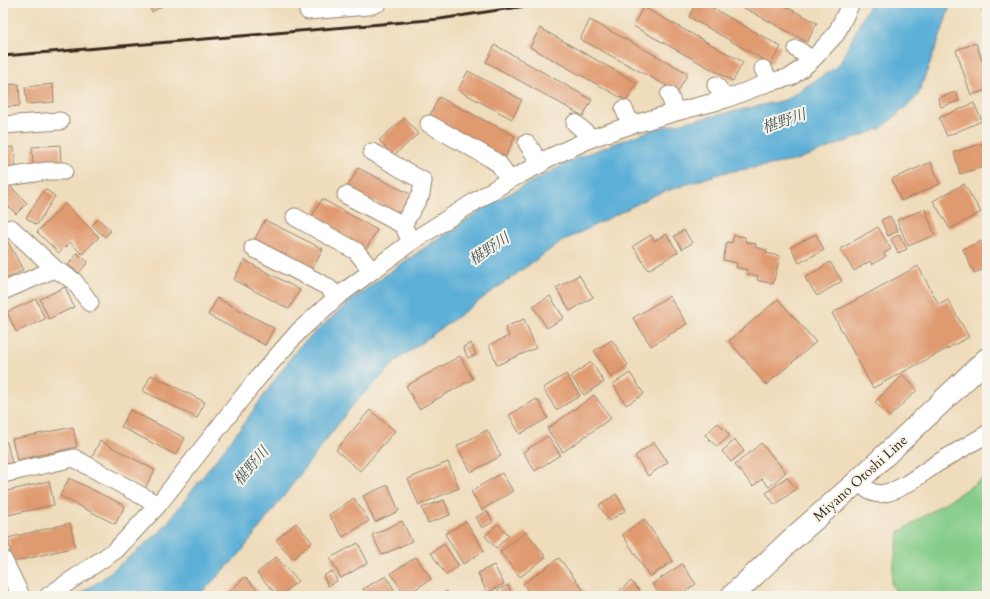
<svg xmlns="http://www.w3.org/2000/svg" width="990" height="599" font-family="Cardo,'Noto Serif JP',serif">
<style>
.green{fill:#84cc88;stroke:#607b53}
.water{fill:#5bafd7;stroke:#4b6c7a}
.building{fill:#e09a70}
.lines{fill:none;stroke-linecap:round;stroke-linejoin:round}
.minor-casing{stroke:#95836c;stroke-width:19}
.secondary-casing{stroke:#95836c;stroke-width:24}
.minor{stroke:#fff;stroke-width:17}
.secondary{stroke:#fff;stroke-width:22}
.rail{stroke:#3b2a1e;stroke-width:3}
.labels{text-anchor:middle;stroke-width:4;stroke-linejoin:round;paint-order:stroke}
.street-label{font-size:14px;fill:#3b2a1e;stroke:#f7f3e8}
.water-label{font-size:15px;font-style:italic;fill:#46595f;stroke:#f7f3e8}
</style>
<rect width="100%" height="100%" fill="#f7f3e8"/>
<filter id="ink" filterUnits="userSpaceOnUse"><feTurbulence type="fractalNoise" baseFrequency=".025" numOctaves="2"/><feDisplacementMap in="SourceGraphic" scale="8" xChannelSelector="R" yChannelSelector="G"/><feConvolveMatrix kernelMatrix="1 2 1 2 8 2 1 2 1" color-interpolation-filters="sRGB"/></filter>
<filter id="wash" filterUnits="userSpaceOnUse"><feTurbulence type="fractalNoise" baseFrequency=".012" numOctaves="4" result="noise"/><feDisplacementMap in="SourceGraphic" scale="16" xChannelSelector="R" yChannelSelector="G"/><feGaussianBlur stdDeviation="0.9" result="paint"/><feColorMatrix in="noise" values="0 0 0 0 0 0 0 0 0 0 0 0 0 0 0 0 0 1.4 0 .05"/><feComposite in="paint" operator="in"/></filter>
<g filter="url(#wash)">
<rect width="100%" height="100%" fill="#efdcbb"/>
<path class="green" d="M987,476v120h-89l-7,-13 8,-51z"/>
<path class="water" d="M870,3h81l-11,34 -23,60 -35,31 -88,33 -72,12 -65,21 -98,49 -160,116 -47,47 -113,149 -41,41h-122l25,-16 59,-48 82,-106 55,-77 54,-49 54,-39 87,-58 84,-45 78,-29 131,-29 54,-35z"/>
<g id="blocks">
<path class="building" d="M147,3h21l-16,9z
M696,3h8l77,44 -10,17 -82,-47z
M738,3h41l38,20 -10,19 -70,-38z
M982,3h5v14l-5,-7 3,-2z
M643,7l100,55 -10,19 -100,-55z
M590,20l98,53 -10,19 -98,-53z
M540,28l97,55 -10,18 -97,-54z
M976,43l11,32v15l-16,5 -15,-45z
M495,45l97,55 -9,16 -97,-54z
M468,71l54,29 -10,19 -54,-29z
M19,84l1,22 -17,1v-22z
M53,84l1,18 -27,2 -2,-17z
M956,92l3,9 -18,6 -3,-9z
M439,97l76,39 -10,22 -77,-39z
M974,103l8,18 -35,15 -8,-18z
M405,118l13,16 -25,22 -14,-16z
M987,142v24l-27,8 -6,-22z
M60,145l1,21 -28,2 -1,-21z
M14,147l2,24 -13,1v-24z
M931,162l9,22 -39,17 -9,-22z
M358,168l56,28 -11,20 -56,-28z
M8,184l19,19 -11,11 -13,-13v-12z
M964,184l17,28 -31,17 -17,-28z
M45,189l10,7 -18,29 -11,-7z
M322,199l55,31 -11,19 -55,-31z
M65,204l34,33 -17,17 -12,-12 -11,11 -22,-21z
M925,209l10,26 -27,11 -11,-26z
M890,216l8,15 -10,5 -7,-16z
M98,219l13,12 -6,6 -13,-12z
M265,220l58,29 -11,21 -58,-30z
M878,227l13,22 -7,4 2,3 -14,9 -2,-4 -16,10 -14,-22z
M684,230l8,13 -10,6 -8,-13z
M666,234l12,18 -30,18 -15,-24 18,-11 3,6z
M816,234l8,16 -25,13 -8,-16z
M899,234l8,15 -9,4 -7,-14z
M734,235l11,2v4l11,3 -1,3 12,3 -1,3 14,3 -7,28 -16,-4 1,-4 -12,-2 1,-4 -11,-3 1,-4 -14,-3 4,-18 5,1z
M987,239v29l-13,5 -11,-24z
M7,240l16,30 -20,10v-37z
M77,253l11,9 -9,11 -11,-8z
M244,260l56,30 -11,19 -55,-29z
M830,262l12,19 -25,15 -12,-18z
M918,266l21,39 9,-5 21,37 -96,51 -41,-75z
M579,275l14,22 -23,14 -14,-23z
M65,287l9,20 -25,12 -9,-20z
M550,296l14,22 -17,10 -14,-22z
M669,296l18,28 -36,22 -18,-28z
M217,298l57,30 -9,17 -57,-30z
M36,299l9,20 -29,13 -9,-20z
M778,299l38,43 -50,43 -37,-44z
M524,319l12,29 -39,17 -8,-20 20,-9 -4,-9z
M612,340l16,25 -17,12 -17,-26z
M471,343l5,12 -8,3 -5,-11z
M460,356l13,23 -54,30 -13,-23z
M591,362l13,20 -20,13 -13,-19z
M630,373l14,21 -18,11 -13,-21z
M566,374l14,22 -24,14 -13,-22z
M151,375l54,27 -8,16 -54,-27z
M903,375l14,15 -28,27 -14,-15z
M594,395l17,23 -48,34 -16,-23z
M537,399l11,19 -28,16 -11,-19z
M130,410l55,28 -9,17 -55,-28z
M370,410l25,21 -35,40 -24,-21z
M718,423l12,12 -13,12 -12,-12z
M73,427l4,20 -60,13 -5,-21z
M487,430l14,26 -30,16 -14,-26z
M548,436l12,19 -25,16 -12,-19z
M735,440l9,11 -13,11 -9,-11z
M100,441l55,29 -10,18 -54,-29z
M7,442l5,21 -9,2v-22z
M654,442l14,20 -20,14 -13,-20z
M761,443l25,29 -17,15 -7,-8 -9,7 -18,-21z
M448,462l11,26 -40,17 -11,-26z
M502,473l11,18 -31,19 -11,-19z
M787,477l9,12 -21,16 -9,-12z
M69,478l56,28 -10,18 -55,-28z
M49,481l5,24 -51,11v-24z
M388,485l11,26 -24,11 -12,-26z
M616,494l10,16 -17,11 -10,-16z
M354,498l15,23 -26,16 -14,-22z
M444,500l6,15 -22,8 -6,-15z
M487,511l6,11 -11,6 -6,-11z
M644,519l29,42 -23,16 -28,-43z
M402,521l10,20 -30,14 -10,-20z
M466,521l18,30 -21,13 -18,-30z
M70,523l5,24 -62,15 -5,-24z
M296,523l16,19 -19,17 -17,-19z
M498,524l11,11 -13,13 -11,-12z
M526,532l20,25 -26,20 -20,-25z
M358,543l10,20 -27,15 -11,-20z
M444,544l15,22 -13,9 -15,-22z
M276,557l22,24 -18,15h-2l-21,-23z
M416,557l15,22 -26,17 -14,-23z
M559,558l29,38h-56l-9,-12z
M682,564l14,20 -18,12h-17l-9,-12z
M494,565l10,19 -17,9 -9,-20z
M332,571l5,10 -9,5 -5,-10z
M386,576l12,20h-31l-4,-7z
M245,577l18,19h-34l-2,-2z
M631,581l13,15h-30z
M508,585l4,10 -11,1 -3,-6z
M447,591l2,5h-11z"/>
</g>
</g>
<g filter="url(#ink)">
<use href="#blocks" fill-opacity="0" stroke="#95836c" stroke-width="1"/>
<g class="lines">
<g class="minor-casing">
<path id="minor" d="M308,11l60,-5 10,-3
M812,60l24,-26 15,-31
M770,82l21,-5 21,-17 -15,-11
M726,99l44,-17 -7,-13
M676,112l50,-13 -10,-14
M3,125l57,-4
M631,125l45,-13 -7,-17
M592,138l39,-13 -7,-16
M372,152l51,29 -2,13 -18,31
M540,162l52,-24 -17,-15
M3,178l43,-7h18
M509,180l32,-16 -14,-21
M346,195l57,30 8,17 -39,29
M295,217l61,34 16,20 -34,25
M3,231l8,-3 44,41
M411,242l98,-62 -10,-16 -9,-6 -61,-34
M3,291l52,-22 19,12 16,22
M3,474l71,-16 84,47 -42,45 -68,46
M858,481c8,8 15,15 27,12 17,-3 36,-19 51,-29 17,-10 34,-20 51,-30
M158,505l98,-125 43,-49 39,-35 -12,-10 -73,-38
M3,559l18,37"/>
</g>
<g class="secondary-casing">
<path id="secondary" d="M732,596l59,-56 67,-59 129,-122"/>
</g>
<use href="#minor" class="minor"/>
<use href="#secondary" class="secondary"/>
<path class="rail" d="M3,56l437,-37 105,-16"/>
</g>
</g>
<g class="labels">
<g class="street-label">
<text transform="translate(860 478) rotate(-42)" y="5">Miyano Otoshi Line</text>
</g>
<g class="water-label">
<text transform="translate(784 121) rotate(-19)" y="5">椹野川</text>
<text transform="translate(489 249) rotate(-34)" y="5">椹野川</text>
<text transform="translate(251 466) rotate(-50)" y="5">椹野川</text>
</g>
</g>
<rect width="990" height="599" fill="none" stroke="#f7f3e8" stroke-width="16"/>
</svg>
